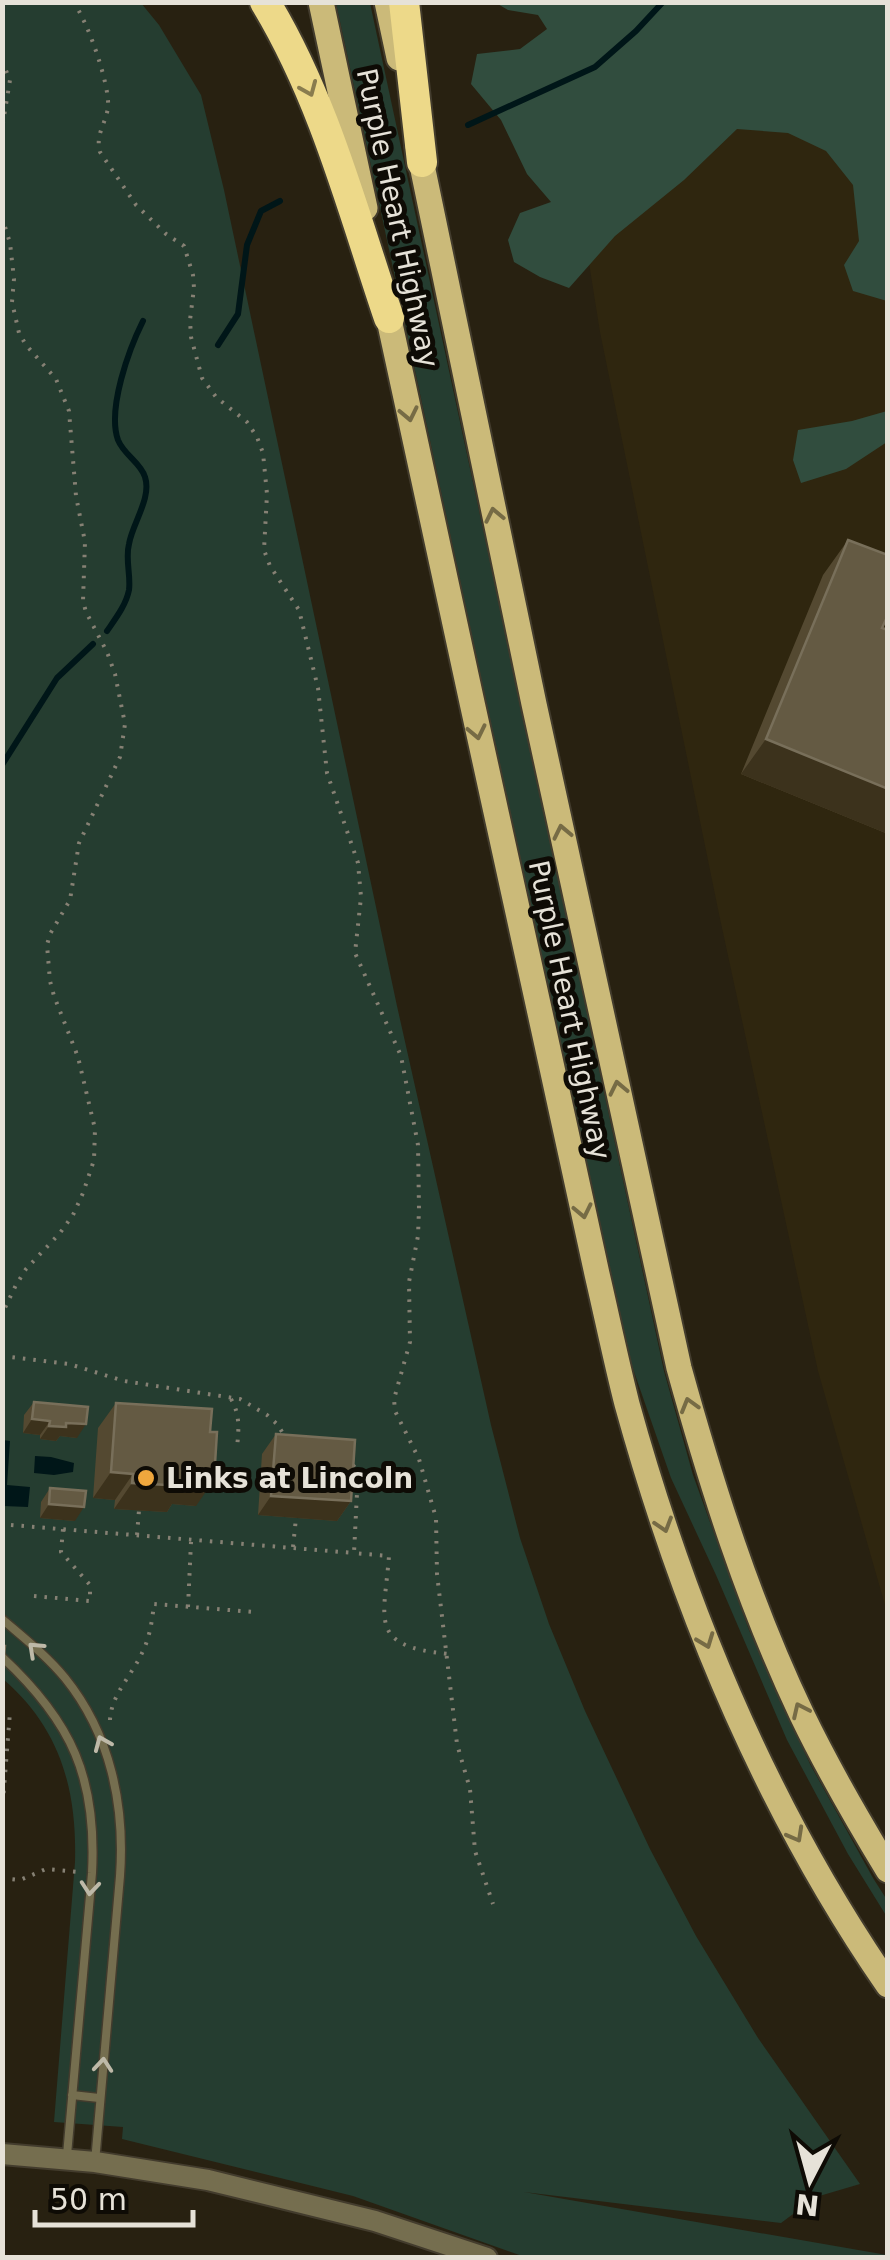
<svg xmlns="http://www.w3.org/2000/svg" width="890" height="2260" font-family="'DejaVu Sans',sans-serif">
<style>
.built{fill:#2f260f}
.green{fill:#253d30}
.forest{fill:#314d3e}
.water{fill:#001618}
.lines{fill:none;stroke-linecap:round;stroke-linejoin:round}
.stream{stroke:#001618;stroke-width:6}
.service-casing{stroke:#433c2d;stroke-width:11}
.tertiary-casing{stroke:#433c2d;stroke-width:24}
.primary-casing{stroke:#433c2d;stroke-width:29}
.motorway-casing{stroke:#433c2d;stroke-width:34}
.path{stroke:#868174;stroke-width:4;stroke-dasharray:2.5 8;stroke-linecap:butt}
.service{stroke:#756e4f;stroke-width:8}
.tertiary{stroke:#756e4f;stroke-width:20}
.primary{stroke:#cbba79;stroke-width:25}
.motorway{stroke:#edd989;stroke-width:30}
.wall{fill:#544931}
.shaded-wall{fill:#3c321c}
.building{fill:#645a43;stroke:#786f5a;stroke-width:2.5}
.oneway{stroke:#897c4e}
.oneway2{stroke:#766b45}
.oneway3{stroke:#beb9a8}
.poi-dot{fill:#efa73d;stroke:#0e0b05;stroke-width:4}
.labels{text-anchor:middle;stroke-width:10;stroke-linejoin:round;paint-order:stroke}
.street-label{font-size:28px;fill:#e6e2d8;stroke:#0e0b05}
.poi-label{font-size:28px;font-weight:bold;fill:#e6e2d8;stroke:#0e0b05;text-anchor:start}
</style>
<rect width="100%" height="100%" fill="#282111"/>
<path class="built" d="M887,3v1609l-69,-241 -99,-457 -119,-582 -18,-113z"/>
<path class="green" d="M3,3h138l18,22 42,70 23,95 173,816 94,419 29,113 29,86 36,87 65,138 46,87 62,102 102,146 -44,13 -35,26 -257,-31 363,63v2h-362l-172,-61 -231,-57 1,-12 -69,-5 21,-260c2,-73 -15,-134 -72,-183z
M336,3h34l294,1368 29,104 56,155 61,134 63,114 14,22v17l-39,-63 -61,-114 -71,-165 -45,-97 -47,-135z"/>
<path class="forest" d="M496,3h391v298l-34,-10 -9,-26 15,-24 -6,-56 -27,-34 -38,-18 -51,-4 -53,51 -69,56 -46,52 -29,-11 -26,-15 -6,-22 12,-27 31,-11 -24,-28 -26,-54 -30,-36 6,-30 43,-5 27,-20 -9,-14 -30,-5z
M887,411v31l-41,27 -45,14 -8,-23 5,-30 54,-9z"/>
<path class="water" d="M3,1440l7,1 -3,44 23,2 -2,20 -25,-1z
M35,1456l16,1 23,6 -1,9 -19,3 -20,-2z"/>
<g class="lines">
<path class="stream" d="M468,125l127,-58 41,-36 27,-29
M218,345l20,-31 9,-69 14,-34 19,-10
M107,631c9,-13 19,-26 22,-41 2,-15 -4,-31 0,-46 3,-20 23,-46 16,-67 -4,-14 -21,-22 -27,-37 -11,-31 11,-91 25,-119
M2,765l55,-87 36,-34"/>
<g class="service-casing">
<path id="service" d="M2,1619c22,19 45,37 63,59 46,57 60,128 55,198l-25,286
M2,1657c70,65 95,121 90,216l-25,282
M72,2095l27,3"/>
</g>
<g class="tertiary-casing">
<path id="tertiary" d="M2,2154l93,8 113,18 167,41 112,37"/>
</g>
<g class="primary-casing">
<path id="primary" d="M321,2l44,206
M387,2l12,56
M418,146l116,558 145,664c33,119 70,236 123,347 26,54 55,104 86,155
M385,301c52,240 104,481 157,721 18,84 36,168 55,252 10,43 19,87 30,130 57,206 139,404 261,581"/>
</g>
<g class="motorway-casing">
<path id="motorway" d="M265,2c59,97 88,210 124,316
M404,2l18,160"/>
</g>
<path class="path" d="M73,2c14,17 37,83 35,105 -2,17 -13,27 -8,45l36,53 30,29 18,12 9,29 1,13 -4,32 1,17 11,41 14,19 31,25 10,15 6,16 4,41 -3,56 6,16 29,44 19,78 9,85 31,90 3,34 -6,56 46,103 17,89 1,64 -1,27 -9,46 1,60 -16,57 1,12 24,48 17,59 1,56 20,170 13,45 5,62 18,53
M2,61l8,19 -8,49
M2,217l8,26 4,36 -2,23 7,31 7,12 30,34 13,32 7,85 9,46 -2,59 3,11 21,40 8,22 10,50 -5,33 -41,86 -9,57 -20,34 -3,11 3,36 4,15 24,61 17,72 -1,31 -11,33 -10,22 -13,18 -34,36 -10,16 -14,29
M2,1356l67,8 55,17 116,18 27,16 10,9 7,11
M231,1399c9,15 8,30 6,48
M353,1465l5,8 -4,80 35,3c-5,65 -21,90 59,98
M11,1525l343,28
M137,1535l2,-25
M293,1547l3,-29
M34,1596l56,5v-16l-29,-33 2,-23
M188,1607l3,-65
M110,1720c1,-25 22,-45 32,-67 8,-16 10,-32 12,-49l100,8
M2,1814l8,-102
M2,1878l18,2 26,-11 33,3"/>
<use href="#service" class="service"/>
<use href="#tertiary" class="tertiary"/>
<use href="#primary" class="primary"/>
<use href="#motorway" class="motorway"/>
</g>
<path class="wall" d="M848,540l34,88 6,2v204l-147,-60 82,-199z
M34,1402l43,36 -17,-2 -4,5 -16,-2v-4l-17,-2 1,-18z
M116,1403l80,103 -24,-2 -5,8 -53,-3 1,-9 -22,-2 5,-70z
M276,1434l75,67 -14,20 -79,-6 4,-61z
M50,1488l25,33 -35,-3 1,-16z"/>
<path class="shaded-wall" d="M766,739l122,50v45l-147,-60z
M32,1419l18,2 -10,14 -17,-2z
M66,1423l20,1 -9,14 -17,-2 -4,5 -16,-2 9,-13z
M111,1472l22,2 -18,26 -22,-2z
M185,1478l29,2 -18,26 -24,-2 -5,8 -53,-3 18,-26z
M271,1496l80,5 -14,20 -79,-6z
M49,1504l35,3 -9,14 -35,-3z"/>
<path class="building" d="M848,540l40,15v60l-6,13 6,2v159l-122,-50z
M34,1402l54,5 -2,17 -20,-1v4l-17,-1 1,-5 -18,-2z
M116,1403l96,6 -2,23h7l-3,48 -29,-2v8l-53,-3 1,-9 -22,-2z
M276,1434l79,6 -4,61 -80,-5z
M50,1488l36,3 -2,16 -35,-3z
M2,1646h3l-3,32z"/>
<defs><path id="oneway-chevron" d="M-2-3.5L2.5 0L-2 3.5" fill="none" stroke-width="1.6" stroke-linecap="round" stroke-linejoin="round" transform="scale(2.5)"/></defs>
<use class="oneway" href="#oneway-chevron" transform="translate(309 89) rotate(67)"/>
<g class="oneway2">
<use href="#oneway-chevron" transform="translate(409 414) rotate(78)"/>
<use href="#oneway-chevron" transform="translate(494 515) rotate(-102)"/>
<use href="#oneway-chevron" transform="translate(477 732) rotate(78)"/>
<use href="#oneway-chevron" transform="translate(562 832) rotate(-102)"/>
<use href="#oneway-chevron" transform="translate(618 1088) rotate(-102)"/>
<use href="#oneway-chevron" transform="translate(583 1211) rotate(78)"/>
<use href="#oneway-chevron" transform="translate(689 1405) rotate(-106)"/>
<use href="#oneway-chevron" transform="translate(664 1525) rotate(73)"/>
<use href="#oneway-chevron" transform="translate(706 1641) rotate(69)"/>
<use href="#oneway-chevron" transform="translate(800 1710) rotate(-115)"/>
<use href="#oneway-chevron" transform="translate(796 1835) rotate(61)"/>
</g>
<g class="oneway3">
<use href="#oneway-chevron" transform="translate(35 1649) rotate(-137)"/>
<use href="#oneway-chevron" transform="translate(102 1743) rotate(-113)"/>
<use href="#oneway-chevron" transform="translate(90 1888) rotate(95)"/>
<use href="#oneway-chevron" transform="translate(103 2065) rotate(-85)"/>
</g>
<circle class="poi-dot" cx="146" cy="1478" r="10"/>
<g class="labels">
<g class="street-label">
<text transform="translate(398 218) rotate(78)" y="10">Purple Heart Highway</text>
<text transform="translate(570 1010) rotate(78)" y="10">Purple Heart Highway</text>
</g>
<g class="poi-label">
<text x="166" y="1488">Links at Lincoln</text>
</g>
</g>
<rect width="890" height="2260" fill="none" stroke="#e6e2d8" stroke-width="10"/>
<g transform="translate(810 2180) rotate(186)" stroke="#0e0b05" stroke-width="8" paint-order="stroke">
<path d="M0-8L18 38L0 25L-18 38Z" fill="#e6e2d8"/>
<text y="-15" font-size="28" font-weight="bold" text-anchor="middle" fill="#e6e2d8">N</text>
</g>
<path d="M35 2210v15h158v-15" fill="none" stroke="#e6e2d8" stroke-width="5"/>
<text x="50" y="2210" font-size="30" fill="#e6e2d8" stroke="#0e0b05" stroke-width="8" paint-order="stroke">50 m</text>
</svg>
